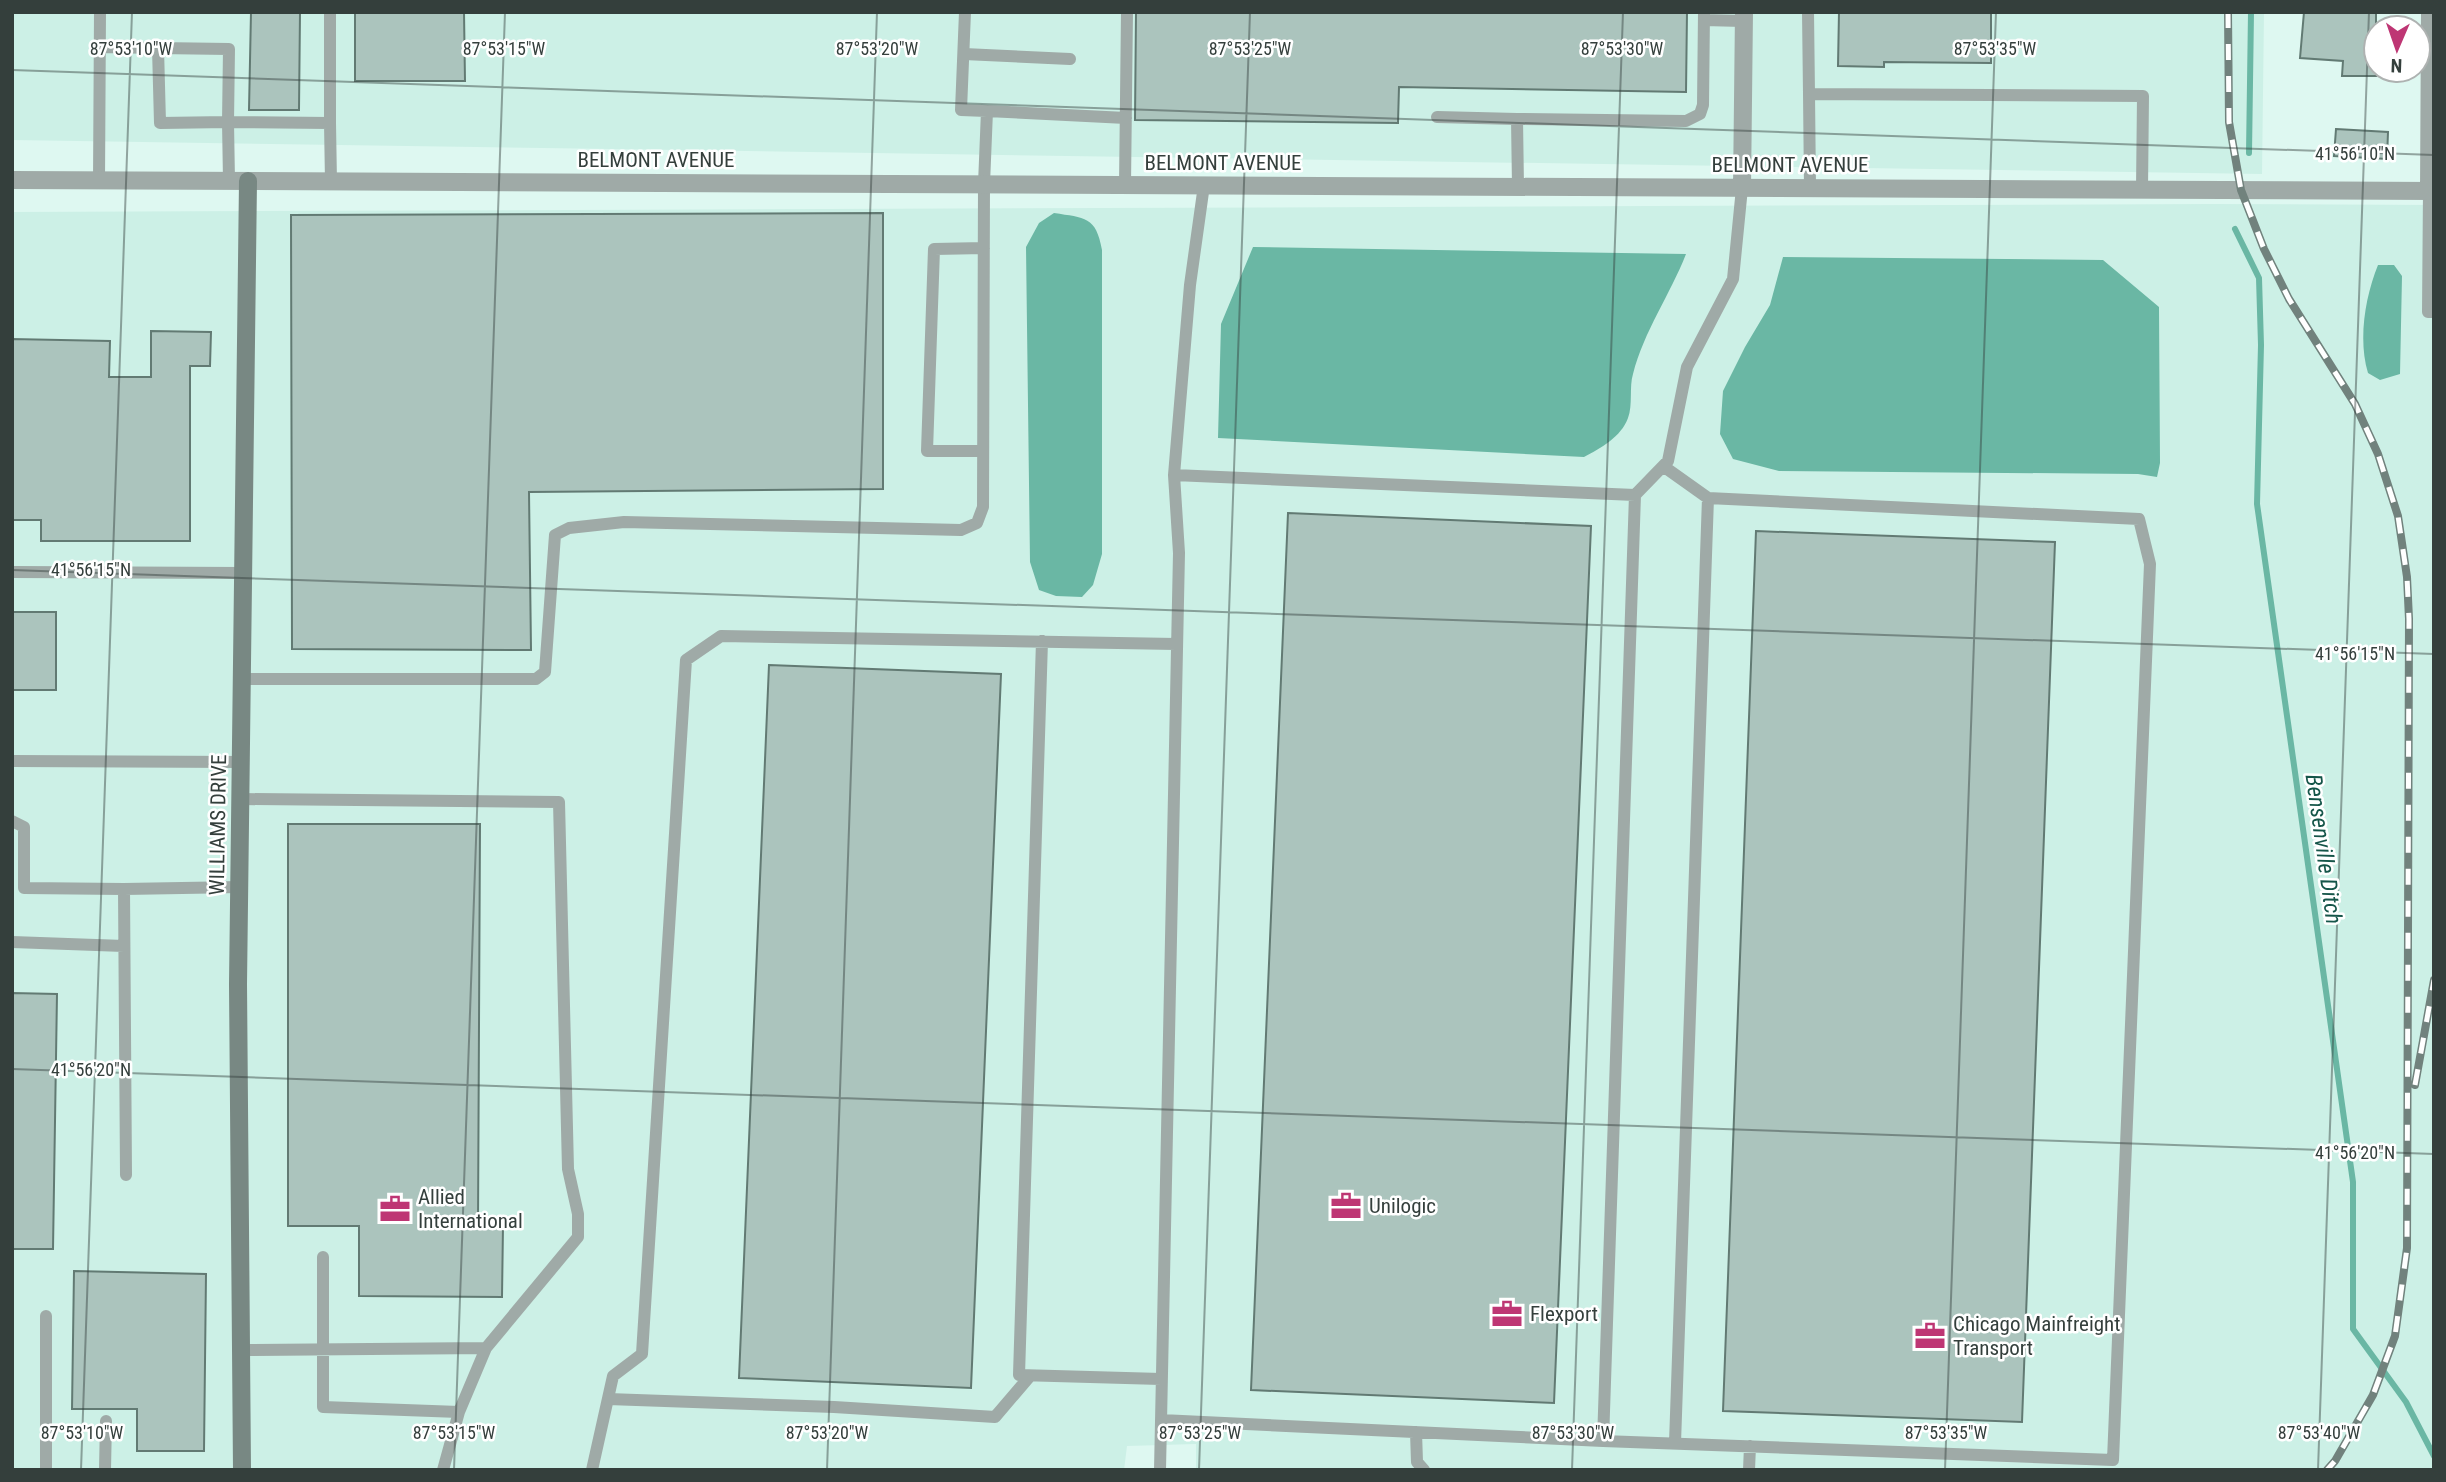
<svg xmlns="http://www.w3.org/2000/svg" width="2446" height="1482" font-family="'Roboto Condensed',sans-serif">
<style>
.built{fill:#ccf0e6}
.water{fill:#6ab7a4}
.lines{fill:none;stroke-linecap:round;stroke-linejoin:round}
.stream{stroke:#6ab7a4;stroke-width:6}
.building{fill:#abc4bd;stroke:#627a73;stroke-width:2}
.service{stroke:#9faaa7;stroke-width:12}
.minor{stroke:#9faaa7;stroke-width:18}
.secondary{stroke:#788883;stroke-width:18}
.rail-casing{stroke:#71827d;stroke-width:8}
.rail{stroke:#fff;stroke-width:5;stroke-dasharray:16;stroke-linecap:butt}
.ticks{fill:none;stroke:#343f3c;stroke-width:2;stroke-opacity:0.45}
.labels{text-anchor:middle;stroke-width:5;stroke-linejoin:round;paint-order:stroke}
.street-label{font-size:21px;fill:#343f3c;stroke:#fff}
.poi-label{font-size:21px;fill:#343f3c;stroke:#fff;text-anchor:start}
.water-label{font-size:23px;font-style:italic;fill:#155549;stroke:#fff}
.ticks-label{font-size:18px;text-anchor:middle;fill:#343f3c;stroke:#fff;stroke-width:5;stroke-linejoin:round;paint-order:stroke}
</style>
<rect width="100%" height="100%" fill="#def8f1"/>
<path class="built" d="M12,12h2252l-2,162 -2250,-34z
M2211,204l223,1v1265h-1238v-26l-69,2 -3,24h-1112v-1258z"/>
<path class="water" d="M1054,213c31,5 42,3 48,37v304l-9,31 -11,12 -26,-1 -17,-6 -9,-28 -4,-315 13,-24z
M1253,247l433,7c-16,41 -42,77 -53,120 -4,13 0,31 -5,44 -7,19 -27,30 -44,39l-366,-19 3,-114z
M1783,257l320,3 56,47 1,156 -3,14 -19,-3 -359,-3 -46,-12 -13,-25 3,-43 22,-44 25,-42z
M2378,265h16l8,11 -2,98 -20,6 -12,-7c-10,-33 -3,-76 10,-108z"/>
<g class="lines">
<path class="stream" d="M2249,153l2,-141
M2235,229l24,49 2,67 -4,159 96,678v147l53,73 28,54"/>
</g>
<path class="building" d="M251,12h49l-1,98h-50z
M355,12h109l1,69h-110z
M1136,12h551l-1,80 -287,-5 -1,36 -263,-3z
M1839,12h152v51l-107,-1v5l-46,-1z
M2304,12h72v64h-34l1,-15 -43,-3z
M2336,129l52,3 -1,27 -53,-3z
M883,213v276l-354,3 2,158 -239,-1 -1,-434z
M151,331l60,1 -1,34h-20v175h-149v-21h-29v-181l98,2 -1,36h42z
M1288,513l303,13 -37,877 -303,-13z
M1756,531l299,11 -33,880 -299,-11z
M12,612h44v78h-44z
M769,665l232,9 -30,714 -232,-10z
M288,824h192l-2,401 25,1 -1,71 -143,-1v-70h-71z
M12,993l45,1 -4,255h-41z
M74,1271l132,3 -2,177h-67v-42h-65z"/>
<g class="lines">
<path class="service" d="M1808,12l1,82
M1704,20l39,1
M100,47l58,1 2,75 68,-1 1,59
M158,48l71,1 -1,73 102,1v-111
M964,54l106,5
M987,111l139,7
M1437,117l80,2
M330,123l1,59
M99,181l1,-169
M1125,185l2,-173
M1518,187l-1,-68 169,2 14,-7 3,-9 1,-93
M1810,188l-1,-94 334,2 -1,93
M2429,191l-1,121h6
M983,451h-56l7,-202 50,-1
M1635,495l33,-34 19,-94 46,-88 9,-91
M12,572l232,1
M1042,641l-23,734 142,4
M243,679h293l9,-7 10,-137 14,-7 55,-6 337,8 16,-7 6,-16 1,-323 3,-73 -26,-1 4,-98
M12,761l230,1
M241,799l318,3 9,367 10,45v23l-92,111 -27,64 -16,58
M12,821l12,6v61l100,1
M12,942l112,4
M126,1175l-2,-286 116,-2
M323,1257v150l136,5
M241,1350l245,-2
M608,1399l226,8 161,10 35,-41
M1161,1420l442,21 32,-946 -461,-20
M1416,1432l1,30 7,8
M1603,1441l510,19 37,-896 -11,-45 -431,-21 -45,-32
M1675,1443l33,-945
M46,1470v-154
M105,1470l1,-49
M592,1470l21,-94 29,-22 44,-694 35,-24 455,8
M1160,1470l19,-917 -5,-78 16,-190 14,-100
M1749,1470l1,-24"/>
<path class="minor" d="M12,180l2422,11
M1742,188l2,-176
M2429,191l1,-179"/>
<path class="secondary" d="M242,1470l-4,-486 10,-803"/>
<g class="rail-casing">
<path id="rail" d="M2228,12l1,110 12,68 23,59 25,50 66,105 23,50 20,62 9,61 2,42 -2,629 -12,88 -22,59 -38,66 -8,9
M2415,1085l19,-105"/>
</g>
<use href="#rail" class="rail"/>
</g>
<path class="ticks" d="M12,70l2422,85M12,570l2422,84M12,1069l2422,85M81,1470l51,-1458M454,1470l51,-1458M827,1470l50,-1458M1199,1470l51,-1458M1572,1470l51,-1458M1945,1470l51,-1458M2318,1470l51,-1458"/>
<defs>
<g id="office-bare" transform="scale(2.415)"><path d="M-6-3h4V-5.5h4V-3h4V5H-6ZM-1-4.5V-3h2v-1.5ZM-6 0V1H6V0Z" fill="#be3674" stroke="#fff" stroke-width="2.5" paint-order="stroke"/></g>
</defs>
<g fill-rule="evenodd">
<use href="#office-bare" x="1346" y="1206"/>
<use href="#office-bare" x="395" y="1209"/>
<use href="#office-bare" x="1507" y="1314"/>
<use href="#office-bare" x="1930" y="1336"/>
</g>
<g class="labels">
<g class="street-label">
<text x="656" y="167">BELMONT AVENUE</text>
<text x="1223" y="170">BELMONT AVENUE</text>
<text x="1790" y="172">BELMONT AVENUE</text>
<text transform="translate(218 825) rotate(-89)" y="7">WILLIAMS DRIVE</text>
</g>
<g class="poi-label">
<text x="418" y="1204">Allied<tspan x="418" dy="24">International</tspan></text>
<text x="1369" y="1213">Unilogic</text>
<text x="1530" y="1321">Flexport</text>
<text x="1953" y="1331">Chicago Mainfreight<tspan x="1953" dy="24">Transport</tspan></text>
</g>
<g class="water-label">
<text transform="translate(2324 849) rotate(82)" y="8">Bensenville Ditch</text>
</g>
</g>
<g class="ticks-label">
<text x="131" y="55">87°53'10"W</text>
<text x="504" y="55">87°53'15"W</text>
<text x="877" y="55">87°53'20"W</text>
<text x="1250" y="55">87°53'25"W</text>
<text x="1622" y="55">87°53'30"W</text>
<text x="1995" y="55">87°53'35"W</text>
<text x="2355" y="160">41°56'10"N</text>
<text x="91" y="576">41°56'15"N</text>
<text x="2355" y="660">41°56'15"N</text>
<text x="91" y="1076">41°56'20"N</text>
<text x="2355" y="1159">41°56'20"N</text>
<text x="82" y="1439">87°53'10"W</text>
<text x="454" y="1439">87°53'15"W</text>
<text x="827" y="1439">87°53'20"W</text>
<text x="1200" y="1439">87°53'25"W</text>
<text x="1573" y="1439">87°53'30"W</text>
<text x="1946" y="1439">87°53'35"W</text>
<text x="2319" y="1439">87°53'40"W</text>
</g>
<rect width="2446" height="1482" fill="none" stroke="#343f3c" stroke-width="28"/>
<g transform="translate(2397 49) rotate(182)"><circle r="33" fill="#ffffff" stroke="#aeb2b1" stroke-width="2"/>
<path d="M0-5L12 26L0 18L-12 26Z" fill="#be3674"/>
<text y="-10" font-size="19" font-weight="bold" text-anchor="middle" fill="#343f3c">N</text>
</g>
</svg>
